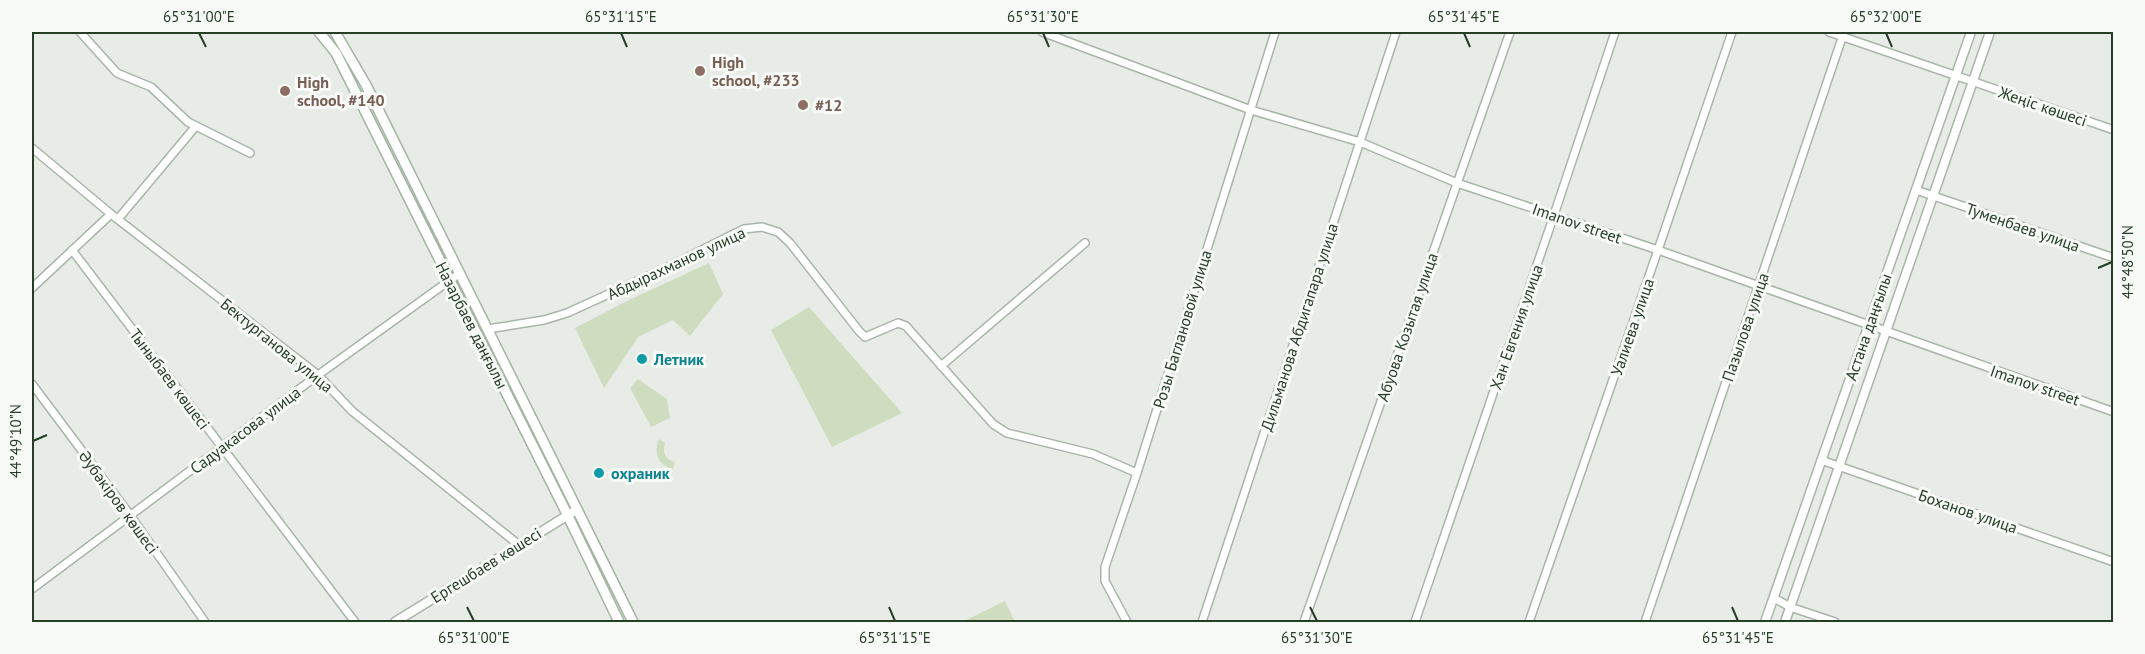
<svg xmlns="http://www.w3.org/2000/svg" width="2145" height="654" font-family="'PT Sans',sans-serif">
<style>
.green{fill:#cedcc0}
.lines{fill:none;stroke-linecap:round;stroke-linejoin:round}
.minor-casing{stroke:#a9b5a9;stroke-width:10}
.tertiary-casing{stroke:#a9b5a9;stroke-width:11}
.secondary-casing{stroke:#a4b5a2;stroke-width:12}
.minor{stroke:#fff;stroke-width:7}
.tertiary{stroke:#fff;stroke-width:8}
.secondary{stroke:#fff;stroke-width:9}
.ticks{fill:none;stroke:#263e26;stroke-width:2}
.education-dot{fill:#8d6e63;stroke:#f7faf6;stroke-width:2}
.culture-dot{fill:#0f9aa8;stroke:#f7faf6;stroke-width:2}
.labels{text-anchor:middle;stroke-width:6;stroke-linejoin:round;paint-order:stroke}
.education-label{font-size:16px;font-weight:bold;fill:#785e54;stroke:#f7faf6;text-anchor:start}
.street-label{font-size:16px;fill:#263e26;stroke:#f7faf6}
.culture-label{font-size:16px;font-weight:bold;fill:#0d838f;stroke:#f7faf6;text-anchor:start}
.neatline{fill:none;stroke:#263e26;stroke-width:2}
.ticks-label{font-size:15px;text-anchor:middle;fill:#263e26}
</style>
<rect width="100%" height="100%" fill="#e7ede6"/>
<path class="green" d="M709,263l14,31 -33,42 -17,-16 -35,17 -34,51 -29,-60 52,-27z
M809,307l93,106 -70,34 -61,-117z
M638,379l29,20 3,19 -19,9 -21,-39z
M659,439l6,4c-3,9 0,17 10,19l-2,7c-15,-4 -20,-16 -14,-30z
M1005,601l10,21h-53z"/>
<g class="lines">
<g class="minor-casing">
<path id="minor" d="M80,32l37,41 34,14 37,35 62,31
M1042,32l209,78 109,32 97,41 201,67 456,162
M1829,32l285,98
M32,148l79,66 207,161 34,36 167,134
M1916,190l198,68
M118,219l78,-93
M72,250l283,372
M32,288l79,-74
M488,329l56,-9 23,-7 103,-47 74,-37 18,-2 16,5 12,11 69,88 6,6 33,-14 8,3 87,98 14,9 86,21 44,19
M941,366l144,-123
M32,384l98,131 75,107
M1821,460l293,102
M32,589l286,-214 142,-102
M1774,598l16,9 45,15
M1127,622l-22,-41v-14l32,-94 138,-441
M1202,622l194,-590
M1304,622l206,-590
M1415,622l139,-407 61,-183
M1529,622l129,-372 74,-218
M1645,622l199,-590"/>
</g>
<g class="tertiary-casing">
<path id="tertiary" d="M395,622l178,-110
M1765,622l206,-590
M1785,622l205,-590"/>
</g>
<g class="secondary-casing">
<path id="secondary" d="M319,32l17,21 231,461 52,108
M335,32l31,53 267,537"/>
</g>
<use href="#minor" class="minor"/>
<use href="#tertiary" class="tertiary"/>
<use href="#secondary" class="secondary"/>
</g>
<path class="ticks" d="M199,33l7,14M621,33l6,14M1043,33l6,14M1464,33l6,14M1886,33l6,14M2098,268l14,-6M33,441l14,-6M467,607l7,14M889,607l6,14M1310,607l7,14M1732,607l6,14"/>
<g class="education-dot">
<circle cx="700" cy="71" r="6"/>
<circle cx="285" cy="91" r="6"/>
<circle cx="803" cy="105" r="6"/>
</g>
<g class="culture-dot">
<circle cx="642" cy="359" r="6"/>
<circle cx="599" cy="473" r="6"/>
</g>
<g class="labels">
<g class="education-label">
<text x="712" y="68">High<tspan x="712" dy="18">school, #233</tspan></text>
<text x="297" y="88">High<tspan x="297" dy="18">school, #140</tspan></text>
<text x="815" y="111">#12</text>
</g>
<g class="street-label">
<text transform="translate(2043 106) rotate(19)" y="6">Жеңіс көшесі</text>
<text transform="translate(1577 223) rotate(19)" y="6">Imanov street</text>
<text transform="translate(2023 227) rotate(19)" y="6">Туменбаев улица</text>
<text transform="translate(676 263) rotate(-25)" y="6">Абдырахманов улица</text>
<text transform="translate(472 325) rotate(63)" y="6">Назарбаев даңғылы</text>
<text transform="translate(1299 327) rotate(-72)" y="6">Дильманова Абдигапара улица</text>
<text transform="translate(1407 327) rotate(-71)" y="6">Абуова Козытая улица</text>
<text transform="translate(1516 327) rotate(-71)" y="6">Хан Евгения улица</text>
<text transform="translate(1632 327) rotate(-71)" y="6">Уалиева улица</text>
<text transform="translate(1745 327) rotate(-71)" y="6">Пазылова улица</text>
<text transform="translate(1868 327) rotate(-71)" y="6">Астана даңғылы</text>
<text transform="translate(1182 329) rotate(-73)" y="6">Розы Баглановой улица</text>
<text transform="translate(277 345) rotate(39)" y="6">Бектурганова улица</text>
<text transform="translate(170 379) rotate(53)" y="6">Тыныбаев көшесі</text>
<text transform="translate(2035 385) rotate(19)" y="6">Imanov street</text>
<text transform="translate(245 430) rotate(-37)" y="6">Садуакасова улица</text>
<text transform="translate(119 502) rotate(54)" y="6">Әубәкіров көшесі</text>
<text transform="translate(1968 511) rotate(19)" y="6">Боханов улица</text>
<text transform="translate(486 565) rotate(-32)" y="6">Ергешбаев көшесі</text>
</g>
<g class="culture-label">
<text x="654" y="365">Летник</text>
<text x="611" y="479">охраник</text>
</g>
</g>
<rect width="2145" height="654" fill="none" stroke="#f7faf6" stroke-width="66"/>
<rect x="33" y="33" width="2079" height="588" class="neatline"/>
<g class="ticks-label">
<text x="199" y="22">65°31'00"E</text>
<text x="621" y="22">65°31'15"E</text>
<text x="1043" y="22">65°31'30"E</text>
<text x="1464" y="22">65°31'45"E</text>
<text x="1886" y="22">65°32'00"E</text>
<text transform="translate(2128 262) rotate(-90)" y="5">44°48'50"N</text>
<text transform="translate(16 441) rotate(-90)" y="5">44°49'10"N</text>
<text x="474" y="643">65°31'00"E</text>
<text x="895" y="643">65°31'15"E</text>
<text x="1317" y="643">65°31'30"E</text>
<text x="1738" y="643">65°31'45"E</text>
</g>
</svg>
